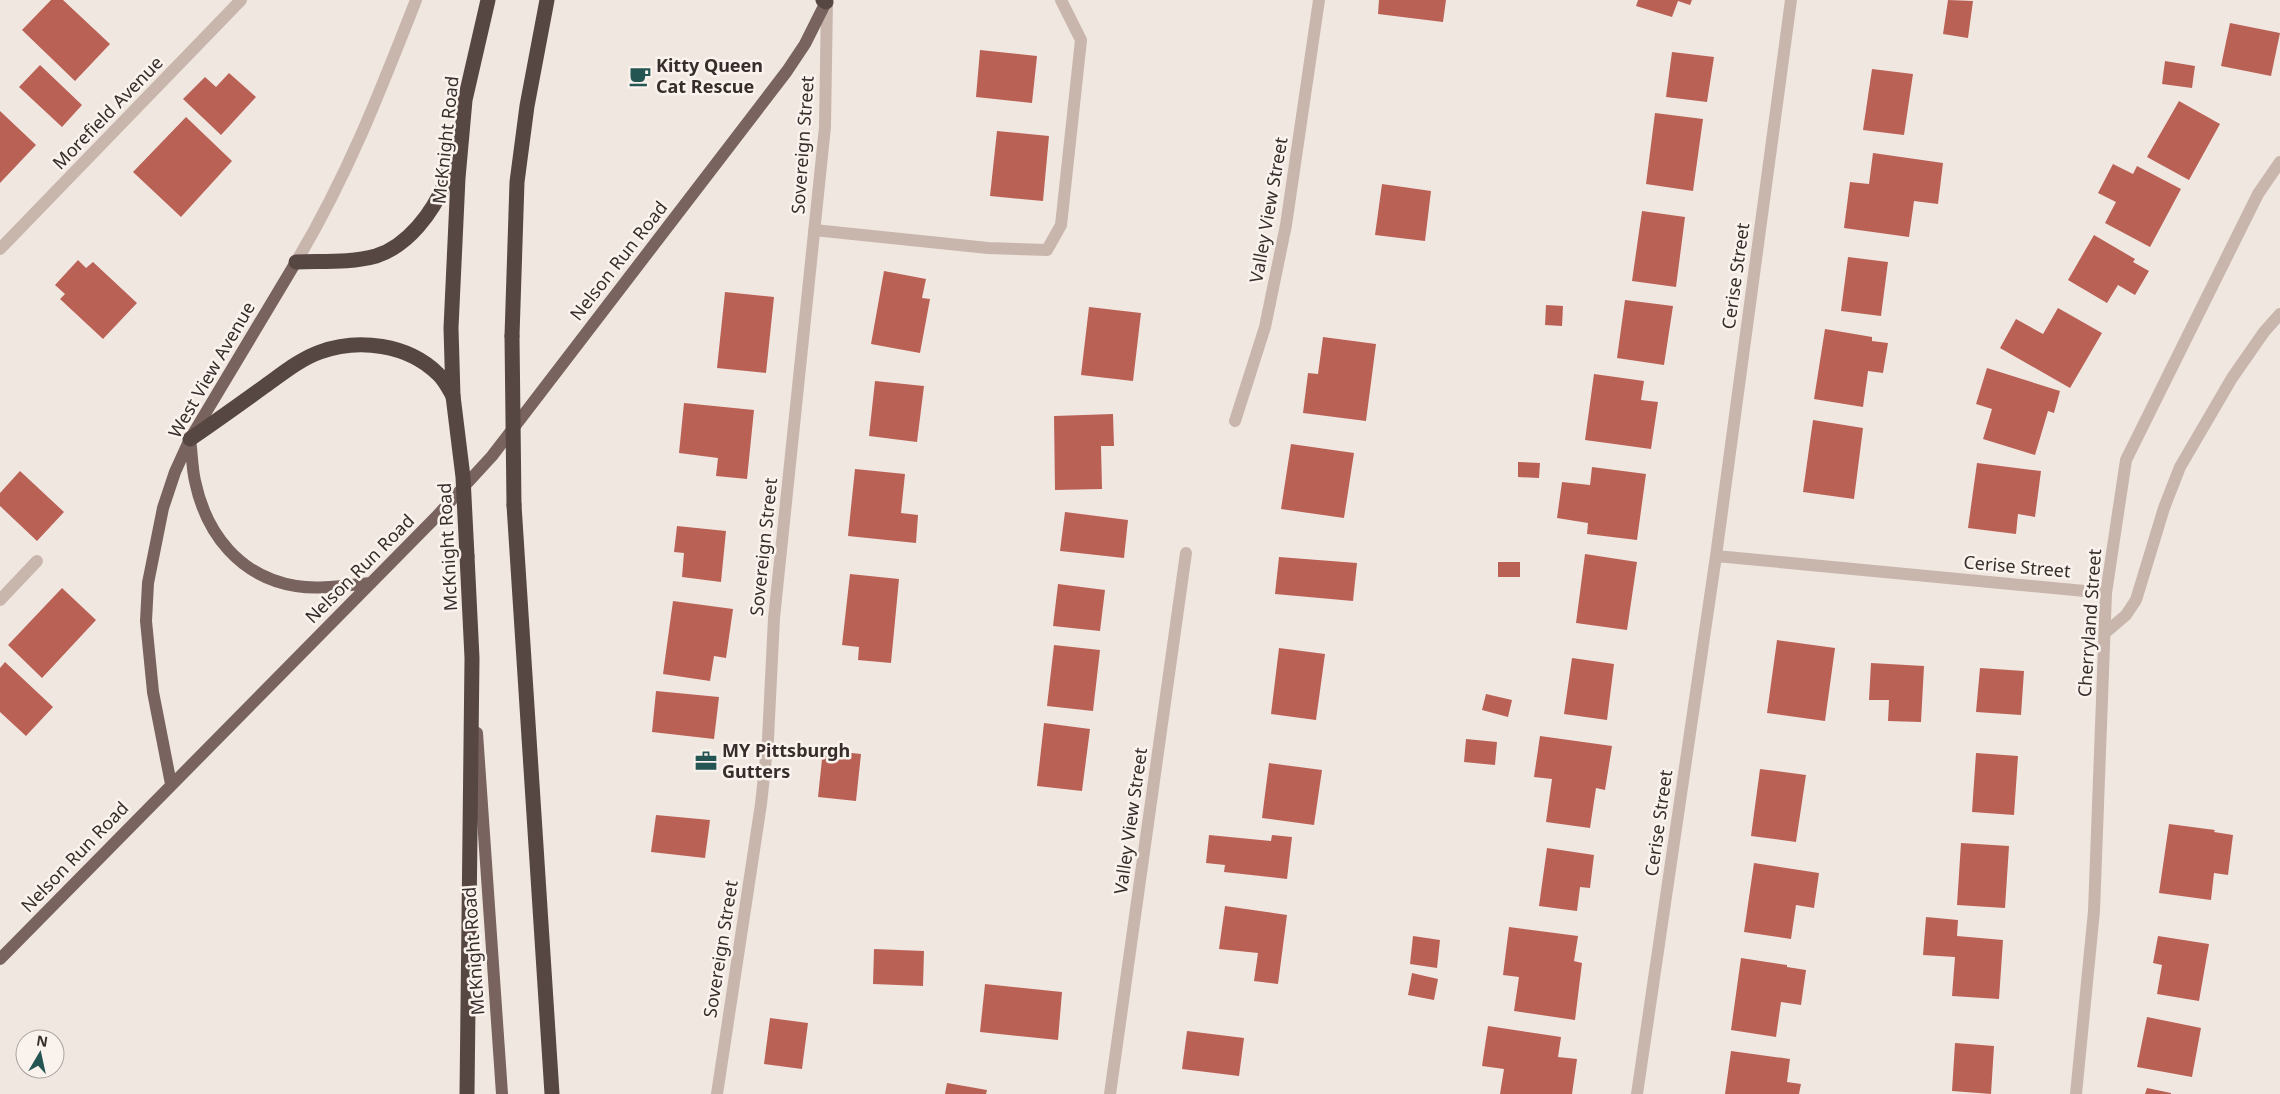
<svg xmlns="http://www.w3.org/2000/svg" width="2280" height="1094" font-family="'Noto Sans',sans-serif">
<style>
.building{fill:#ba6156}
.lines{fill:none;stroke-linecap:round;stroke-linejoin:round}
.minor{stroke:#c8b6ad;stroke-width:12}
.major{stroke:#78635e;stroke-width:12}
.highway{stroke:#574743;stroke-width:15}
.highway-bridge{stroke:#574743;stroke-width:15}
.labels{text-anchor:middle;stroke-width:5;stroke-linejoin:round;paint-order:stroke}
.poi-label{font-size:18px;font-weight:bold;fill:#372d2b;stroke:#f9f2ed;text-anchor:start}
.street-label{font-size:18px;fill:#372d2b;stroke:#f9f2ed}
</style>
<rect width="100%" height="100%" fill="#f1e7e1"/>
<path class="building" d="M51,0h12l47,44 -35,37 -53,-51z
M1379,0h67l-3,22 -65,-8z
M1638,0h54l-2,5 -12,-4 -6,16 -36,-11z
M1948,0l25,1 -5,37 -25,-4z
M2230,23l50,10 -9,43 -50,-10z
M980,50l57,6 -5,47 -56,-6z
M1672,52l42,5 -7,45 -41,-5z
M2165,61l30,5 -3,22 -30,-4z
M40,65l42,40 -20,22 -43,-40z
M1872,69l41,5 -9,61 -41,-5z
M229,73l27,24 -35,38 -38,-36 22,-22 11,10z
M2179,101l41,23 -31,56 -42,-23z
M0,111l36,34 -36,38z
M1655,113l48,6 -10,72 -47,-7z
M186,117l46,44 -51,56 -48,-45z
M997,131l52,5 -6,65 -53,-5z
M1873,153l70,10 -5,41 -24,-3 -5,36 -65,-9 6,-46 19,2z
M2113,164l20,10 4,-8 44,23 -31,58 -45,-24 11,-21 -18,-9z
M1382,184l49,7 -6,50 -50,-6z
M1642,211l43,6 -9,70 -44,-6z
M2094,235l41,24 -2,3 16,9 -14,24 -17,-10 -11,18 -39,-23z
M1848,257l40,5 -7,54 -40,-5z
M78,260l8,8 7,-6 44,41 -34,36 -43,-40 5,-5 -10,-9z
M884,271l42,8 -4,19 8,1 -10,54 -49,-9z
M725,292l49,5 -8,76 -49,-5z
M1625,300l48,6 -9,59 -47,-7z
M1546,305l17,1 -1,20 -17,-1z
M1089,307l52,6 -8,68 -52,-6z
M2058,308l44,25 -32,55 -70,-40 16,-29 27,15z
M1825,329l47,8v4l16,2 -5,30 -15,-2 -5,36 -49,-8z
M1323,337l53,7 -10,77 -63,-8 5,-40 10,1z
M1987,368l73,23 -6,22 -6,-2 -13,44 -52,-16 9,-30 -16,-5z
M1594,374l50,7 -3,19 17,2 -7,47 -66,-9z
M875,381l49,5 -7,56 -48,-6z
M684,403l70,7 -7,69 -31,-3 2,-18 -39,-5z
M1113,414l1,32h-13l1,43 -47,1 -1,-74z
M1813,420l50,8 -9,71 -51,-7z
M1291,444l63,9 -10,65 -63,-9z
M1518,462l22,1 -1,15 -21,-1z
M1977,463l64,8 -6,46 -17,-3 -2,20 -48,-6z
M1592,467l54,7 -9,66 -50,-6 1,-11 -31,-5 5,-36 28,3z
M855,469l50,5 -4,39 17,2 -2,28 -68,-7z
M20,471l44,41 -27,29 -37,-35v-13z
M1065,512l63,8 -4,38 -64,-7z
M677,526l49,5 -5,51 -39,-5 2,-24 -10,-1z
M1585,554l52,8 -10,68 -51,-7z
M1279,557l78,6 -4,38 -78,-7z
M1498,562h22v15h-22z
M850,574l49,5 -8,84 -33,-3 1,-13 -17,-2z
M1058,584l47,6 -5,41 -47,-5z
M62,588l34,32 -54,58 -34,-33z
M673,601l60,8 -7,49 -12,-2 -4,25 -47,-7z
M1777,640l58,8 -10,73 -58,-8z
M1054,645l46,5 -7,61 -46,-5z
M1279,648l46,6 -9,66 -45,-6z
M1572,658l42,6 -7,56 -43,-6z
M5,662l48,45 -27,29 -26,-24v-44z
M1871,663l53,3 -3,56 -33,-1 1,-21h-20z
M1980,668l44,3 -3,44 -45,-3z
M656,691l63,6 -5,42 -62,-7z
M1486,694l26,6 -4,17 -26,-7z
M1044,723l46,6 -8,62 -45,-5z
M1540,736l72,10 -7,44 -9,-2 -6,40 -44,-6 6,-43 -18,-2z
M1466,739l31,3 -2,23 -31,-3z
M823,750l38,4 -5,47 -38,-4z
M1976,753l42,3 -4,59 -42,-3z
M1269,763l53,7 -8,55 -52,-7z
M1760,769l46,6 -10,67 -45,-6z
M656,815l54,5 -5,38 -54,-6z
M2169,824l46,6 -1,2 19,3 -5,40 -14,-2 -3,27 -52,-7z
M1209,835l62,6 1,-6 20,2 -5,42 -63,-7 1,-7 -19,-2z
M1961,843l48,3 -4,62 -48,-3z
M1547,848l47,7 -4,33 -10,-1 -3,24 -38,-5z
M1754,863l65,10 -5,35 -18,-3 -5,34 -47,-7z
M1225,906l62,9 -9,69 -24,-3 4,-28 -39,-4z
M1926,917l32,3 -1,16 46,4 -4,59 -47,-3 3,-39 -32,-2z
M1509,927l69,9 -4,25 8,2 -7,57 -61,-9 5,-34 -16,-2z
M1413,936l27,4 -3,28 -27,-4z
M2158,936l51,8 -10,57 -42,-7 5,-29 -9,-2z
M874,949l50,2 -1,35 -50,-2z
M1741,958l46,7v2l19,3 -5,35 -20,-3 -5,35 -45,-7z
M1412,973l26,6 -4,21 -26,-5z
M985,984l77,8 -4,48 -78,-8z
M2147,1017l54,11 -9,49 -55,-10z
M770,1018l38,5 -6,46 -38,-5z
M1488,1026l73,11 -3,20 19,2 -5,35h-72l4,-25 -22,-3z
M1187,1031l57,7 -5,38 -57,-7z
M1955,1043l39,3 -3,48 -39,-3z
M1731,1051l59,8 -3,23 14,2 -2,10h-74z
M947,1083l40,7 -1,4h-41z
M2147,1088l24,5v1h-26z"/>
<g class="lines">
<path class="minor" d="M814,230l174,18 59,2 14,-25 20,-185 -20,-40
M0,249l241,-249
M296,262c51,-85 84,-170 120,-262
M1235,421l30,-94 21,-102 33,-225
M1716,556l390,37
M0,600l37,-39
M2105,633l21,-18 10,-15 28,-92 16,-41 52,-89 32,-46 16,-18
M717,1094l44,-290 7,-65 6,-121 51,-491 2,-127
M1110,1094l76,-541
M1637,1094l79,-538 75,-556
M2076,1094l18,-183 12,-318 20,-133 132,-266 22,-32"/>
<path class="major" d="M190,439c2,14 2,29 5,42 11,53 45,96 101,105 24,4 51,-1 75,-3
M477,733l25,361
M171,784l-18,-92 -7,-71 2,-38 15,-75 12,-36 15,-33 106,-177
M0,959l436,-442 56,-61 295,-385 18,-27 21,-42"/>
<path class="highway" d="M823,0l3,2
M296,262c26,-1 55,1 80,-6 32,-10 57,-44 69,-73 4,-12 6,-25 9,-37
M512,336l5,-154 10,-76 20,-106
M453,396l-2,-68 7,-150 7,-78 23,-100
M190,439c25,-17 50,-35 75,-53 17,-12 35,-27 55,-34 38,-14 88,-8 118,22 6,5 11,15 15,22
M514,505l38,589
M467,1094l5,-436 -5,-102"/>
<path class="highway-bridge" d="M512,336l2,169
M453,396l10,81 4,79"/>
</g>
<defs>
<g id="cafe-bare" transform="scale(1.725)"><path d="M-5.5-4.5H6V0H3Q3 3.5 0 3.5H-2.5Q-5.5 3.5-5.5 0ZM3-3.2v2h1.7v-2ZM-6 4.5H4V6H-6Z" fill="#255552" stroke="#f9f2ed" stroke-width="2.5" paint-order="stroke"/></g>
<g id="office-bare" transform="scale(1.725)"><path d="M-6-3h4V-5.5h4V-3h4V5H-6ZM-1-4.5V-3h2v-1.5ZM-6 0V1H6V0Z" fill="#255552" stroke="#f9f2ed" stroke-width="2.5" paint-order="stroke"/></g>
</defs>
<g fill-rule="evenodd">
<use href="#cafe-bare" x="640" y="76"/>
<use href="#office-bare" x="706" y="761"/>
</g>
<g class="labels">
<g class="poi-label">
<text x="656" y="72">Kitty Queen<tspan x="656" dy="21">Cat Rescue</tspan></text>
<text x="722" y="757">MY Pittsburgh<tspan x="722" dy="21">Gutters</tspan></text>
</g>
<g class="street-label">
<text transform="translate(108 113) rotate(-46)" y="6">Morefield Avenue</text>
<text transform="translate(446 140) rotate(-84)" y="6">McKnight Road</text>
<text transform="translate(803 145) rotate(-86)" y="6">Sovereign Street</text>
<text transform="translate(1269 210) rotate(-80)" y="6">Valley View Street</text>
<text transform="translate(619 261) rotate(-52)" y="6">Nelson Run Road</text>
<text transform="translate(1736 276) rotate(-82)" y="6">Cerise Street</text>
<text transform="translate(212 370) rotate(-60)" y="6">West View Avenue</text>
<text transform="translate(448 547) rotate(-93)" y="6">McKnight Road</text>
<text transform="translate(764 547) rotate(-84)" y="6">Sovereign Street</text>
<text transform="translate(2017 567) rotate(5)" y="6">Cerise Street</text>
<text transform="translate(360 569) rotate(-45)" y="6">Nelson Run Road</text>
<text transform="translate(2090 623) rotate(-86)" y="6">Cherryland Street</text>
<text transform="translate(1131 821) rotate(-82)" y="6">Valley View Street</text>
<text transform="translate(1659 823) rotate(-82)" y="6">Cerise Street</text>
<text transform="translate(75 857) rotate(-46)" y="6">Nelson Run Road</text>
<text transform="translate(721 949) rotate(-81)" y="6">Sovereign Street</text>
<text transform="translate(474 951) rotate(-94)" y="6">McKnight Road</text>
</g>
</g>
<g transform="translate(40 1054) rotate(9)"><circle r="24" fill="#f9f2ed" stroke="#aba39f"/>
<path d="M0-4L9 19L0 12L-9 19Z" fill="#255552"/>
<text y="-8" font-size="14" font-weight="bold" text-anchor="middle" fill="#372d2b">N</text>
</g>
</svg>
